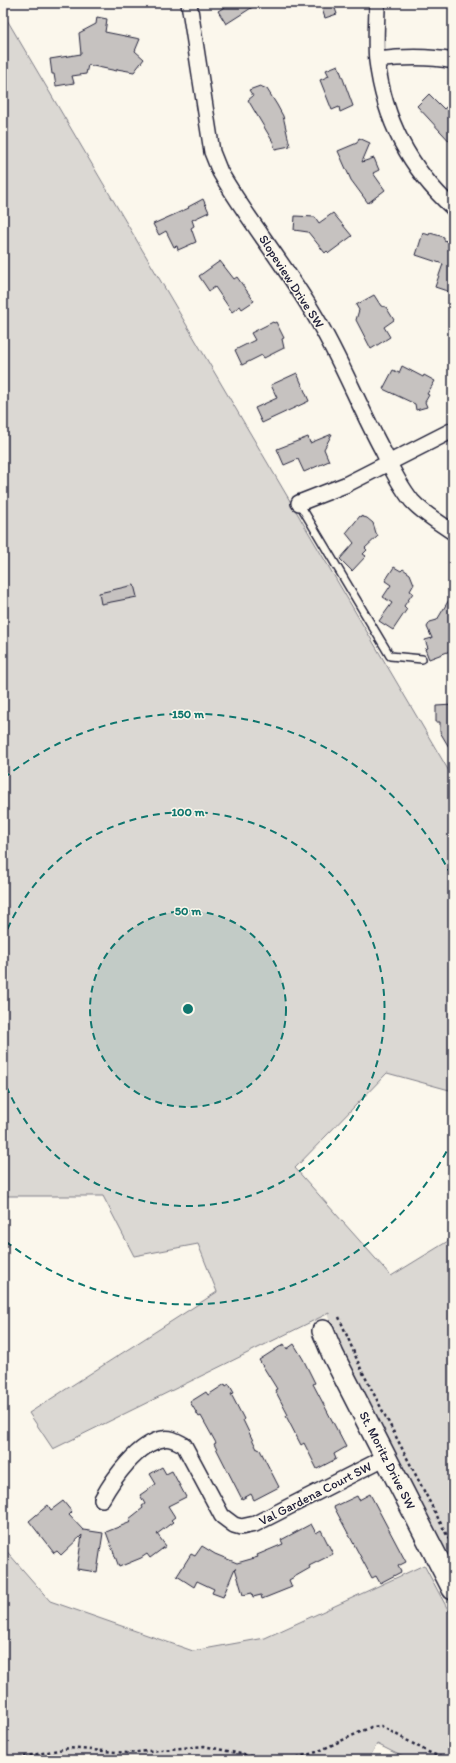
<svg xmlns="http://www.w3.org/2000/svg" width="456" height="1763" font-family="Itim,sans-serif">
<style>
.green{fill:#dbd8d3;stroke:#7e7d87}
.building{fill:#c6c2c0;stroke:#22223b}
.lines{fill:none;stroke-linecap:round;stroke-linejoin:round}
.lane-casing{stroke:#22223b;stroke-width:10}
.street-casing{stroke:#22223b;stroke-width:18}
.secondary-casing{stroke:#22223b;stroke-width:24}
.path{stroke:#22223b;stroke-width:2.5;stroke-dasharray:3 3;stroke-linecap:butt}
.lane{stroke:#fbf7ec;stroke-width:7}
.street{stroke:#fbf7ec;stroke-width:15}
.secondary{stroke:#fbf7ec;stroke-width:21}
.ring{fill:none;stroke:#0f766e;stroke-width:2;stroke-dasharray:7 5}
.labels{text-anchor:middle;stroke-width:3;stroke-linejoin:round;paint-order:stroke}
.street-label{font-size:13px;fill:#22223b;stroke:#fbf7ec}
.centre{fill:#0f766e;stroke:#fbf7ec;stroke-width:2}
.ring-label{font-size:12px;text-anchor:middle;font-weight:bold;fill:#0f766e;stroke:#fbf7ec;stroke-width:3;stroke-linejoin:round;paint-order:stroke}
</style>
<rect width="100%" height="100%" fill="#fbf7ec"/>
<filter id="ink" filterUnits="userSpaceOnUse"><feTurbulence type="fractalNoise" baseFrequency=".025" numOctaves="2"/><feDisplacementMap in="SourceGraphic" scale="8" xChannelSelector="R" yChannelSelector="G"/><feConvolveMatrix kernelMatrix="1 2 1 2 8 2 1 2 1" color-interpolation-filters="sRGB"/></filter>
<g filter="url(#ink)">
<path class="green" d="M3,13l450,765v313l-66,-18 -92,95 96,108 62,-38v328l-123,-240 -1,-13 -276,136 -24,-36 188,-121 -19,-48 -64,12 -31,-60h-100z
M3,1547l47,54 143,50 72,-13 159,-73 29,54v141h-44l-32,-16 -9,16h-365z"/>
<path class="building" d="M231,3h28l-33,21 -8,-13z
M320,3h13l4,11 -12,4z
M97,17l10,2 -2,13 35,7 -5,12 9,8 -10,13 -17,-3v2l-29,-6 -2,9 -14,2 2,7 -18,3 -2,-12h-2l-2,-15 31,-5 -2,-21 17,-9z
M338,65l15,41 -13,6 -1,-5 -7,3 -12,-30 9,-4 -3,-6z
M260,86l7,3 10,16 6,11 7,30 -15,3 -2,-7 -25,-42 5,-4 -4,-6z
M429,94l15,15 9,-8v44l-36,-39z
M359,138l11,5 -8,19 12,-4 5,12 -6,3 12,17 -17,13 -17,-23 -13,-29 19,-8z
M203,199l6,13 -17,8 2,6 -3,2 5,14 -18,8 -1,-4 -3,1 -8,-16 -7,4 -6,-11 36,-16 -1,-1z
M333,213l19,23 -23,17 -2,-2 -2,2 -17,-21 -14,-2 1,-14 20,1 4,6z
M423,233l6,2 1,-2 14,4v3l6,2 1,-2h2v53l-18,-6 8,-23 -27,-9z
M220,261l14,18 3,-2 17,24 -12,8 -2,-3 -8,6 -17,-25 -6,4 -10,-15z
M374,295l7,11 5,1 8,13 -10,7 6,10 -19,12 -15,-29 3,-10 -3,-5z
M273,322l1,1 2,-1 8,16 -2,1 2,9 -20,10 -2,-3 -20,10 -7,-15 20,-10 -4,-7z
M402,366l21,11 1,-2 11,6 -8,13 2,1 -4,7 2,5 -11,3 -1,-6 -32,-15 10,-19 6,3z
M297,373l12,28 -47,22 -7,-15 22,-10 -6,-13z
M332,434l-8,15 5,12 -25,11 -6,-13 -14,6 -7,-16 31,-12 2,6z
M360,516l7,2 6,5 3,10 2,3 -13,12 2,2 -4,4 3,2 -14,15 -12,-12 14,-16 -8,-10z
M394,567l7,4 2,-2 7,5 4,10 -4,7 3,2 -9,13 3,3 -14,21 -14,-9 13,-18 -9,-6 8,-12 -6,-4z
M134,585l3,12 -36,7 -2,-11z
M453,593v53l-3,5 -21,8 -4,-10 3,-1 -3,-8 7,-2 -5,-11 3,-5 7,-2z
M453,705v49l-13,-22v-10h-4v-16z
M284,1344l3,5 7,-5 9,15 12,24 -2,1 33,63 -12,7 2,5 -19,10 -13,-26 -3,2 -15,-29 2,-1 -13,-25 2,-1 -18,-29z
M225,1384l1,2 3,-2 5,9 -3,1 13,25 -1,1 14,29 2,-1 20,39 -25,13 -3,-6 -9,5 -28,-55 2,-1 -15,-27 -2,1 -9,-15 16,-10 2,3z
M162,1467l4,7 6,-3 14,26 -18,9 7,11 -4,3 2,2 -16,12 9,12 -16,12 -3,-4 -6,4 -22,9 -13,-35 25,-10 -2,-3 14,-11 -1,-2 3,-2 -5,-9 16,-11 -6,-10z
M370,1494l36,68 -8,4 3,6 -21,11 -4,-7 -4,2 -38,-71 23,-11 2,4z
M63,1501l9,11 -3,3 14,15 20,3 -6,39 -20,-3 5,-34 -21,20 -4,-4 -3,2 -25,-32 19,-16 3,5z
M311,1524l5,9 5,-3 12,24 -24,12 1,2 -21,12 3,7 -30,12 -1,-4 -8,2 -1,-4 -9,2 -8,-27 -12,29 -11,-4 2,-4 -17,-8 -3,6 -17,-11 14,-22 4,2 7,-10 13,8 22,9 21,-6 -1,-2 26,-11 -2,-4z"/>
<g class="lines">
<g class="lane-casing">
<path id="lane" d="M299,503l91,153 32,3"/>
</g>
<g class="street-casing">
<path id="street" d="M189,3l23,149 8,20c29,50 66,94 95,144 26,43 44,91 68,135 8,17 17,35 29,50 11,12 27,22 41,31
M377,3c0,19 -2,40 0,58 7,58 33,108 76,147
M377,60c25,-3 51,-4 76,1
M299,503l46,-18 108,-55
M102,1499c11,-20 36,-56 61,-60 8,-2 15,3 21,6l38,71 12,9 7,2 14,-3 131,-67"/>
</g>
<g class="secondary-casing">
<path id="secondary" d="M323,1331l10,24 120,234"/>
</g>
<path class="path" d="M339,1317l22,52 92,178
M6,1760l63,-12 58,5 77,-7 65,14 26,-2 22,-6 54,-25 10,-1 47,26 20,8"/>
<use href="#lane" class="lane"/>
<use href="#street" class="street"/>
<use href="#secondary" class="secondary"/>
</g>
</g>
<circle cx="188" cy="1009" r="98" fill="#0f766e" fill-opacity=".12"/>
<g class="ring">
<circle cx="188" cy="1009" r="98"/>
<path d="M3 940A197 197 0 1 1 3 1078"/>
<path d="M452 1141A295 295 0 0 1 4 1240M4 778A295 295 0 0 1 452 877"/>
</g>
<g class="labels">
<g class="street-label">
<text transform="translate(292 281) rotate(57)" y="5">Slopeview Drive SW</text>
<text transform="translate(388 1460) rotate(63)" y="5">St. Moritz Drive SW</text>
<text transform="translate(315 1493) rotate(-27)" y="5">Val Gardena Court SW</text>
</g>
</g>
<circle cx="188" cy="1009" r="6" class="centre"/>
<g class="ring-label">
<text x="188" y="718">150 m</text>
<text x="188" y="816">100 m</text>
<text x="188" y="915">50 m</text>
</g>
<rect width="456" height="1763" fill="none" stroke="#fbf7ec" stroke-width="16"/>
<rect x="8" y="8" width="440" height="1747" fill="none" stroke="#22223b" stroke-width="1.5" filter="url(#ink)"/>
</svg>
